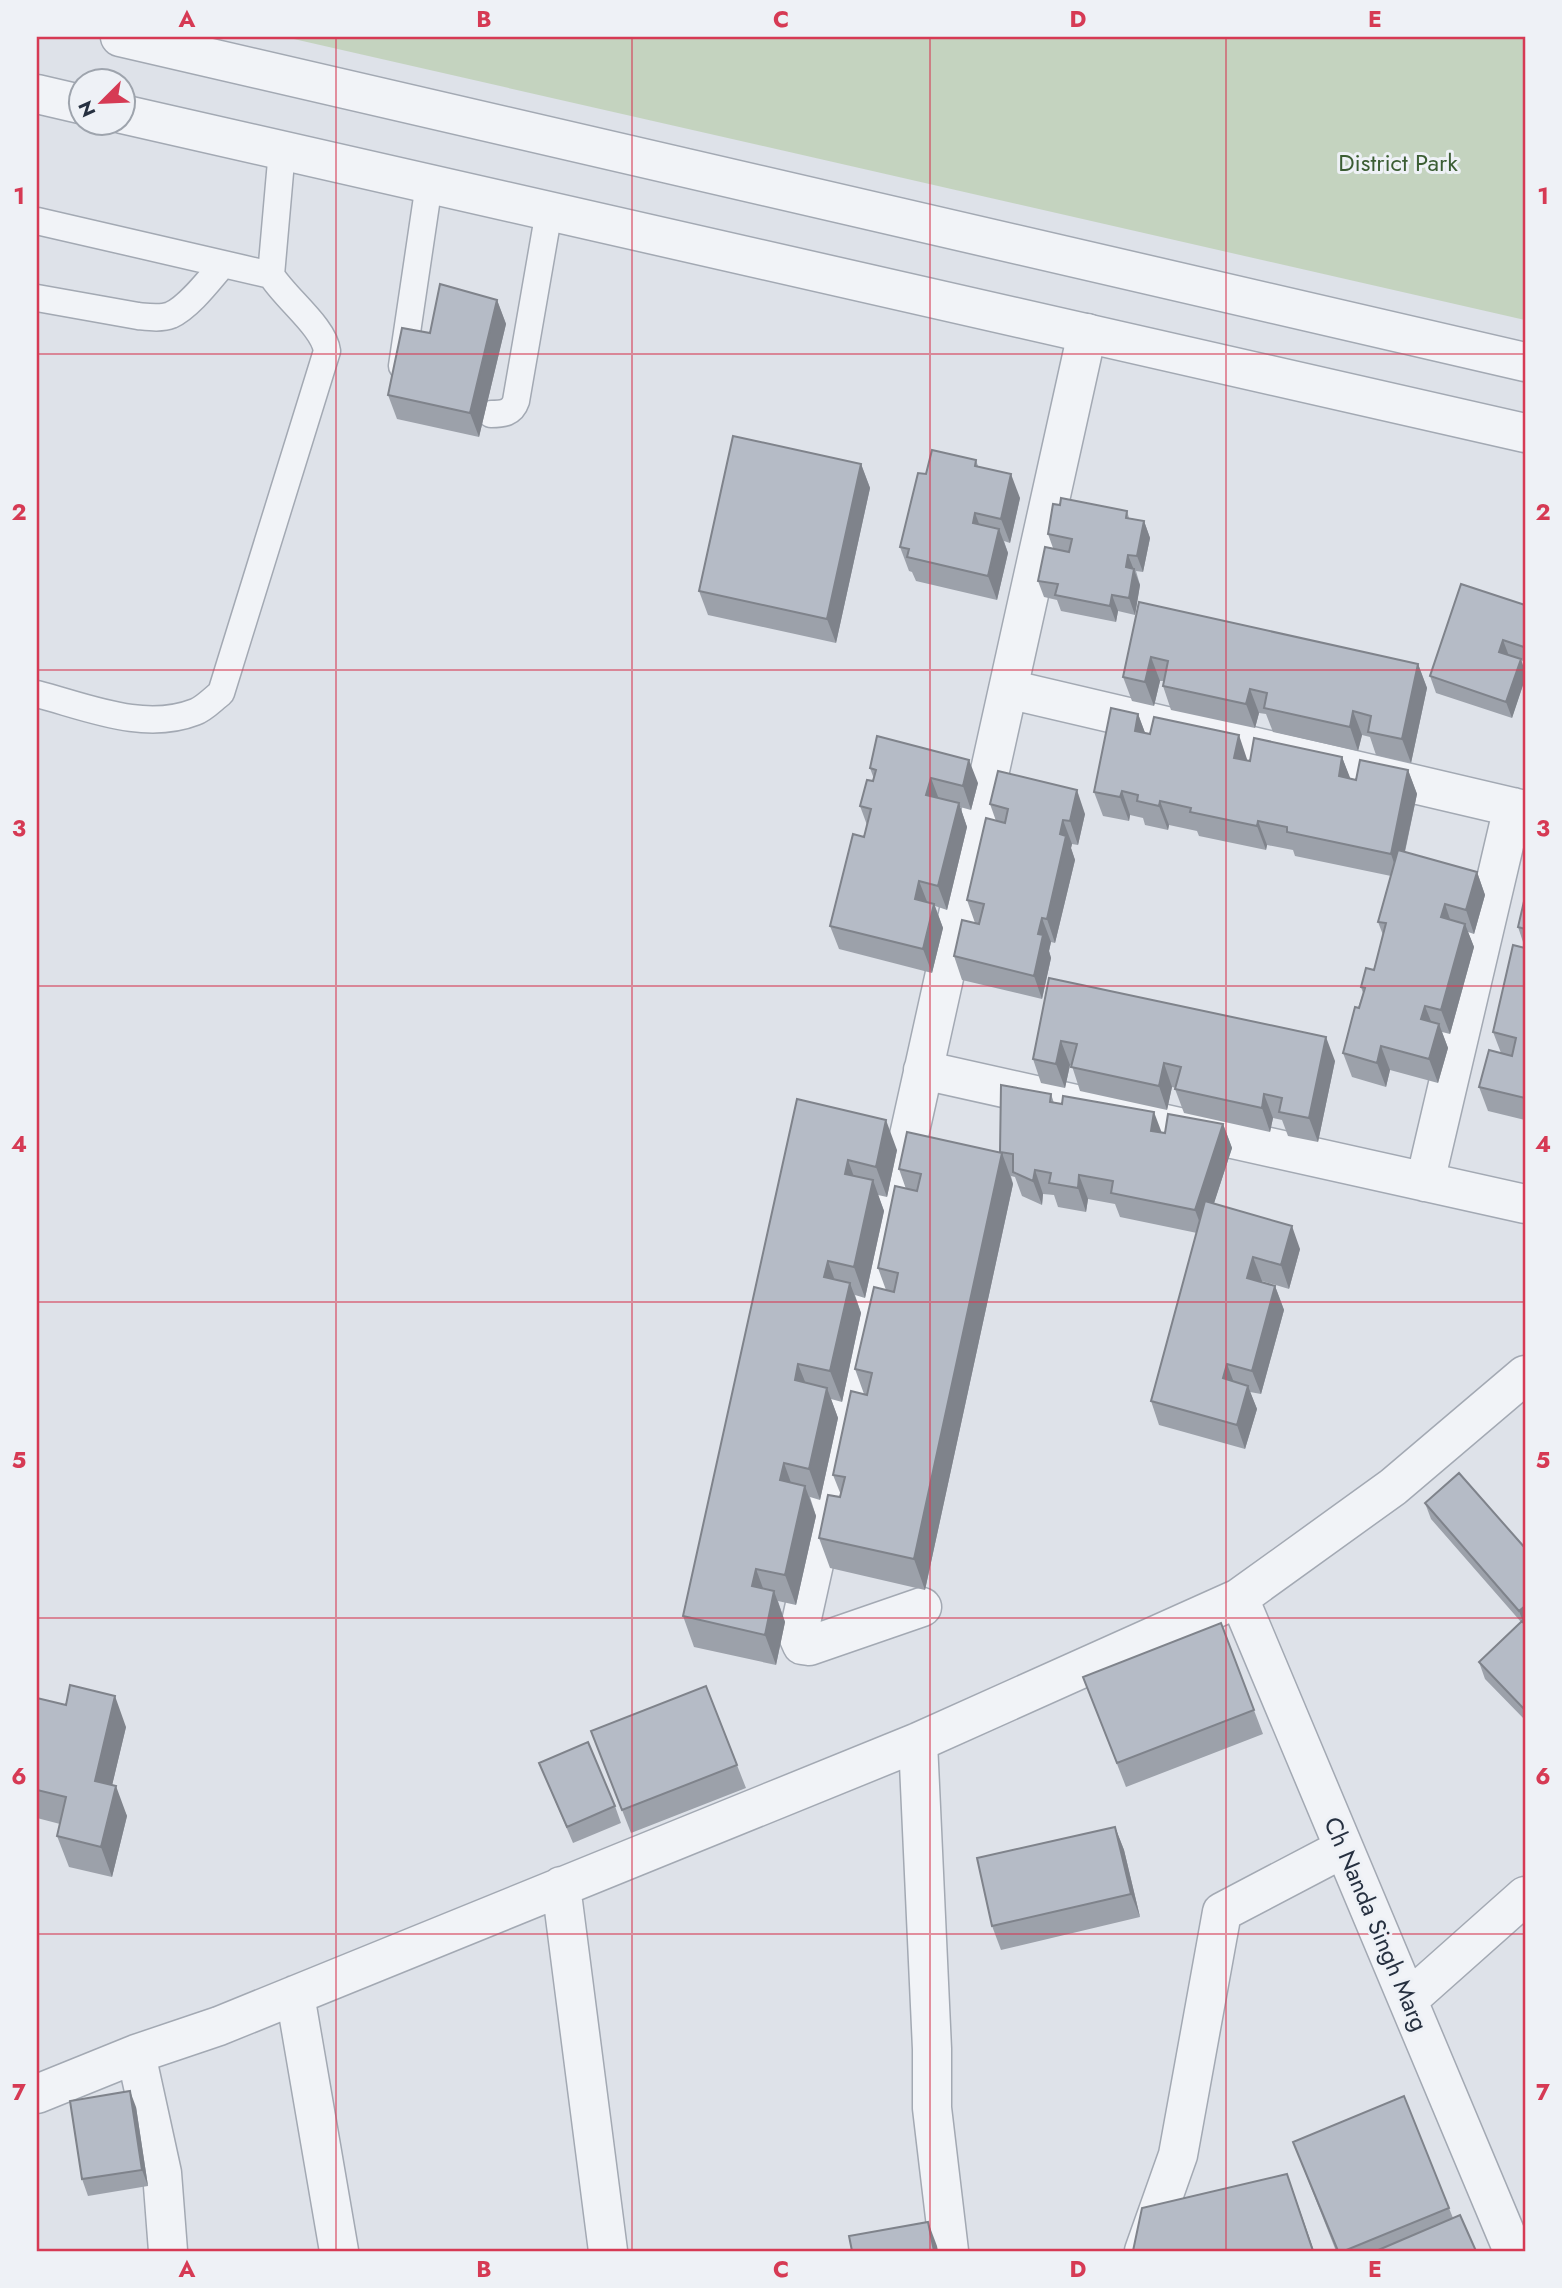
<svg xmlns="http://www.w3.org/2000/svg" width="1562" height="2288" font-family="Jost,sans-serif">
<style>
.green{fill:#c4d3bf}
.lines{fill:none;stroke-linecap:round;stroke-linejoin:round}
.service-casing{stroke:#a3a9b3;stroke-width:29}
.minor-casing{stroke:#a3a9b3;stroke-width:41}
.tertiary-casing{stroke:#a3a9b3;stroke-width:41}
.service{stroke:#f1f3f7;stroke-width:26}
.minor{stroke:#f1f3f7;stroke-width:38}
.tertiary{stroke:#f1f3f7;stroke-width:38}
.wall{fill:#9ca1aa}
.shaded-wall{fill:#7f838b}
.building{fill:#b5bbc6;stroke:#7f838b;stroke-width:2}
.grid{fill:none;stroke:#d63a54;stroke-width:2;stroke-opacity:0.55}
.labels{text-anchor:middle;stroke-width:6;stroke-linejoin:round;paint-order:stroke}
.park-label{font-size:24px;fill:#3b5d33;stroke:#eef1f6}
.street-label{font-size:24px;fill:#263040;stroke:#eef1f6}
.neatline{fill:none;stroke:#d63a54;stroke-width:2.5}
.grid-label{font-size:23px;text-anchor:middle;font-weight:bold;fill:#d63a54}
</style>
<rect width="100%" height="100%" fill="#dee2e9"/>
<path class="green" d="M285,37h1240v283z"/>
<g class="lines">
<g class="service-casing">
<path id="service" d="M37,221l234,54
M37,298l101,18c10,1 23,3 33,-1 18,-8 39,-36 52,-51
M402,366l27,-182
M491,414c12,0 21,-1 25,-13l33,-190
M37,694c50,13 107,38 158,18 9,-3 18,-13 26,-19l106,-342c-3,-24 -42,-53 -56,-76l11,-125"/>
</g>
<g class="minor-casing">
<path id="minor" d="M1008,689l517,121
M923,1070l602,134
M1425,1182l88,-375
M1239,1598l274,653
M922,1607l-113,39 -7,-1 -4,-9 289,-1303
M918,1742l14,307v59l17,143
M561,1886l47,365
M295,1995l44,256
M1408,2000l117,-104
M136,2054l26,119 6,78
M37,2094l99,-40 83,-28 699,-284 321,-144 154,-111 132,-112
M1144,2251l34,-96 44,-243 122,-64"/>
</g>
<g class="tertiary-casing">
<path id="tertiary" d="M120,37l1405,325
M37,94l43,10
M122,114l1403,319"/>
</g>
<use href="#service" class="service"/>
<use href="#minor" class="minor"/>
<use href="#tertiary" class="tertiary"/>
</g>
<path class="wall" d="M497,300l9,24 -27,113 -82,-18 -9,-24 42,-62z
M976,460l2,6 42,32 -10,45 -6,-2 4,12 -11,47 -81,-19 -4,-9 -3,-1 -9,-24 26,-73z
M861,464l9,24 -34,155 -128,-28 -9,-24z
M1127,511l2,7 15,3 6,17 -7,34 -7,-1 4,14 -5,30 -17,-4 -2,11 -55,-11 -4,-11 -13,-3 -6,-16 15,-33 -5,-14z
M1139,602l279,62 9,24 -16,75 -35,-8 -6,-18 -8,-2 -4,16 -85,-19 -7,-18 -7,-1 -4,15 -84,-18 -8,-24 1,-5h-4l-6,25 -22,-5 -9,-24z
M1525,605v57l-4,-2 4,12v7l-13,39 -76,-25 -6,-17z
M1138,714l7,19 102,26v2h3l92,-4 8,22 6,1 52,-10 9,24 -12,58 72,20 8,23 -11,39 -6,-2 6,15 -24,87 -8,-2 6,16 -10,35 -48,-13 -4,17 -34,-10 -9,-24 20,-60 -2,-6 13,-17 9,-35 -5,-13 13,-46 -96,-20 -2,-6 -26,-5 -1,5 -67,-14 -2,-5 -28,-6 -1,5 -23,-5 -2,-7 -13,-3 -1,6 -26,-5 -9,-24z
M870,768l108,15 -7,27 -11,-3 7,20 -20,83 -12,-4 8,22 -11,45 -93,-24 -9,-23 34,-89 3,-12 -7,-19 13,-25 1,-2z
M990,804l95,10 -7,31 -6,-1 -1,4 4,12 -20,83 -4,-1 -2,9 2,7 -9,41 -80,-19 -8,-24 21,-33 -8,-23 29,-79z
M1525,897v51l-7,-21z
M1525,948v172l-37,-9 -9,-24 22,-34 -8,-21z
M1049,978l286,83 -17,81 -30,-6 -6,-16 -9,-2 -3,14 -86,-19 -9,-24 1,-1 -4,-1 -5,23 -87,-19 -8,-25 -2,-1 -5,23 -24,-5 -8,-24z
M1051,1094l3,9 107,29 4,1 58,-9 9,24 -18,55 86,46 -11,40 -27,-8 -1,1 14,4 9,24 -23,84 -11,-2 7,17 -12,40 -86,-24 -8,-24 46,-168 -77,-16 -5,-13 -27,-5 -2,13 -28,-5 -4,-12 -11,-1 -1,11 -20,-9 -7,-19 -4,-1 2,8 -88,406 -95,-22 -11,-30 21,-41 1,-2 -8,-20 31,-81 -9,-25 31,-79 -8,-22 28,-79 -7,-20 102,-16z
M797,1099l100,51 -10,47 -9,-2 6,16 -19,87 -10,-3 6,18 -19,89 -11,-3 7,19 -18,82 -10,-3 6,19 -20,89 -18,-4 7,21 -9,43 -82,-18 -11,-31z
M1425,1503l100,45v172l-40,-41 -6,-17 42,-40 -90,-103z
M1221,1623l42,111 -137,53 -43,-110z
M37,1698l89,29 -14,58 15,31 -15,61 -43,-10 -12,-31 3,-12 -23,-6z
M591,1731l146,34 9,23 -115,45z
M539,1763l76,43 6,17 -48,20z
M1115,1827l9,23 16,67 -139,33 -9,-24z
M136,2107l12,79 -60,10 -6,-17z
M1293,2142l156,66 4,10 23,33h-140z"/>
<path class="shaded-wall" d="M497,300l9,24 -27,113 -9,-24z
M861,464l9,24 -34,155 -9,-24z
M1011,474l9,24 -10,45 -9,-24z
M975,513l9,24 -11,-14z
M1144,521l6,17 -7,34 -6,-16z
M999,529l9,24 -11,47 -9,-24z
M1128,555l12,30 -5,30 -6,-17 -3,-31z
M1112,595l6,16 -2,11 -6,-16z
M1503,640l6,16 -10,-4z
M1151,657l9,24 -6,25 -9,-24z
M1521,659l4,13v7l-13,39 -6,-16z
M1418,664l9,24 -16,75 -9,-24z
M1250,689l9,24 -4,15 -9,-24z
M1353,711l9,24 -4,16 -8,-24z
M1138,714l9,24 -12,-7z
M1239,735l8,24 -4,23 -9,-24z
M1342,757l9,23 -12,-4z
M969,760l9,23 -7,27 -8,-24z
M1408,770l9,24 -18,84 -8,-24z
M931,778l9,24 -14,-7z
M1077,790l8,24 -7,31 -8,-24z
M1122,791l8,24 -1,6 -9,-24z
M1160,801l9,24 -1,5 -9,-24z
M959,803l8,24 -20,83 -9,-24z
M1063,820l9,24 -1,4 4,12 -20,83 -8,-24 13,-85z
M1258,821l9,24 -1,5 -9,-24z
M1477,872l8,23 -11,39 -8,-24z
M919,881l9,23 -13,-5z
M934,904l9,24 -11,45 -9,-24z
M1445,904l8,24 -12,-11z
M1042,918l9,24 -2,9 2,7 -9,41 -8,-23 4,-42z
M1465,924l9,23 -24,87 -9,-24z
M1425,1006l9,23 -13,-10z
M1439,1024l9,24 -10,35 -9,-24z
M1326,1037l9,24 -17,81 -9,-24z
M1061,1041l9,24 -5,23 -9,-24z
M1381,1046l9,24 -4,17 -9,-24z
M1164,1063l8,24 -5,23 -8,-24z
M1264,1094l9,24 -3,14 -8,-24z
M1154,1112l9,24 -12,-5z
M886,1120l11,30 -10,47 -11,-30z
M1223,1124l9,24 -28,86 -9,-24z
M1002,1153l11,31 -88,406 -11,-31z
M848,1160l11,31 -14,-17z
M1035,1170l8,24 -1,11 -9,-24z
M1079,1175l9,24 -2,13 -8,-24z
M873,1180l11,31 -19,87 -11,-31z
M1292,1226l8,23 -11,40 -8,-24z
M1253,1257l9,24 -6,21 -9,-24z
M828,1261l11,31 -15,-15z
M850,1283l11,30 -19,89 -12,-31z
M1275,1286l9,24 -23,84 -9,-23z
M798,1364l12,30 -15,-14z
M1227,1364l9,24 -13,-10z
M1248,1386l9,23 -12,40 -8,-24z
M827,1388l11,30 -18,82 -11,-31z
M784,1463l11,31 -15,-14z
M805,1486l11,30 -20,89 -11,-30z
M756,1569l11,30 -15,-13z
M774,1591l11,31 -9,43 -11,-30z
M1525,1606v21l-6,-16z
M115,1696l11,31 -20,84 -11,-30z
M116,1786l11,30 -15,61 -11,-30z
M1115,1827l9,23 16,67 -9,-23z
M130,2091l6,16 12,79 -6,-16z
M1287,2174l11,31 16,46h-1z
M928,2222l9,24 1,5h-4z"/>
<path class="building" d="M440,284l57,16 -27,113 -82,-18 14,-67 28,5z
M733,436l128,28 -34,155 -128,-28z
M932,450l44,10 -1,6 36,8 -10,45 -26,-6 -2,10 26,6 -11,47 -81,-19 2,-8 -9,-2 18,-74 8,1z
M1061,498l66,13 -1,7 18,3 -7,35 -9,-1 -2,12 8,2 -5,29 -17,-3 -2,11 -55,-11 3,-11 -20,-3 7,-34 24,5 3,-13 -24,-5 5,-30 7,1z
M1461,584l64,21 -1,42 -21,-7 -4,12 22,7 -15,43 -76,-26z
M1139,602l279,62 -16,75 -34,-7 3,-16 -18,-5 -3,16 -86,-19 3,-15 -17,-4 -4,15 -83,-18 5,-25 -17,-4 -6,25 -22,-5z
M1111,708l27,6 -3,17 15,3 4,-17 85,18 -5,23 16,3 4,-23 88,19 -3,19 17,4 4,-20 48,10 -17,84 -104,-22v-5l-29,-6 -1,5 -67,-14 1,-4 -31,-7 -1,5 -22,-5 1,-6 -16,-4 -2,6 -26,-5z
M877,736l92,24 -6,26 -32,-8 -5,17 33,8 -21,83 -19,-5 -4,18 19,5 -11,45 -93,-23 23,-92 11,3 7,-28 -11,-3 7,-26 6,1 3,-11 -6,-2z
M998,771l79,19 -7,31 -7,-1 -3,14 6,2 -19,83 -5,-1 -4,16 5,1 -9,41 -80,-20 8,-36 17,4 5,-20 -17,-4 19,-82 19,5 3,-14 -18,-5z
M1398,850l79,22 -11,38 -21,-6 -4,13 24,7 -24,86 -16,-4 -4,13 18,5 -10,35 -48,-13 -4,17 -34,-10 12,-46 4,1 6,-20 -4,-1 5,-19 8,2 12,-47 -8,-1z
M1525,897v32l-7,-2z
M1513,945l12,3v150l-46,-11 10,-37 23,6 4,-18 -23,-6z
M1049,978l277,59 -17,81 -30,-6 3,-14 -18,-4 -2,14 -87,-19 6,-22 -17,-4 -5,23 -88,-19 6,-23 -16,-3 -5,23 -23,-5z
M1001,1085l50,9 -1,8 12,2 1,-8 91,16 -3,19 14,2 3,-19 55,10 -28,86 -84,-17 2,-12 -34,-6 -1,13 -29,-5 2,-10 -16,-3 -2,11 -20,-9v-18l-13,-2z
M797,1099l89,21 -10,47 -28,-7 -3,14 28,6 -19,87 -26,-6 -4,16 26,6 -20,88 -32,-7 -3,16 32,8 -18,81 -25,-6 -4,17 25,6 -20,89 -29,-6 -4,17 22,5 -9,44 -82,-19z
M907,1132l95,21 -88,406 -95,-21 9,-43 12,2 5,-20 -12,-2 18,-84 16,4 5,-22 -17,-4 19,-82 20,5 4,-19 -20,-5 17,-82 22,5 4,-17 -22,-5z
M1205,1201l87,25 -11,39 -28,-8 -6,21 28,8 -23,85 -25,-7 -4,14 25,8 -11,39 -86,-24z
M1459,1473l66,75v58l-6,5 -94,-108z
M1522,1621l3,4v85l-46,-48z
M1221,1623l33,87 -137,53 -34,-86z
M70,1685l45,11 -20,85 21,5 -15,61 -44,-11 9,-39 -29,-7v-92l29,7z
M706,1686l31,79 -115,45 -31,-79z
M588,1742l27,64 -48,21 -28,-64z
M1115,1827l16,67 -139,32 -15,-68z
M130,2091l12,79 -60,9 -12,-78z
M1404,2096l45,112 -105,43h-6l-45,-109z
M1287,2174l26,77h-180l9,-43z
M1460,2215l16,36h-100z
M928,2222l6,29h-82l-3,-15z"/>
<path class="grid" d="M336,37v2214M632,37v2214M930,37v2214M1226,37v2214M37,354h1488M37,670h1488M37,986h1488M37,1302h1488M37,1618h1488M37,1934h1488"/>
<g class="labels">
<g class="park-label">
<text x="1398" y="171">District Park</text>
</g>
<g class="street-label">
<text transform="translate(1376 1924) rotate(67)" y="8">Ch Nanda Singh Marg</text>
</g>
</g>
<rect width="1562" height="2288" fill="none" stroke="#eef1f6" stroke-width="77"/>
<g transform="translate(102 102) rotate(246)"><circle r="33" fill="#eef1f6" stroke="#9ea4ad" stroke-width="2"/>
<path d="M0-5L12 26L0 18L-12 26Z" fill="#d63a54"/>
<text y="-10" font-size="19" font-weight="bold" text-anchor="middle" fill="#263040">N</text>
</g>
<rect x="38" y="38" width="1486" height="2212" class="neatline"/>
<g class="grid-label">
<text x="187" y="27">A</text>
<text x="484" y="27">B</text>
<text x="781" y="27">C</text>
<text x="1078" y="27">D</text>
<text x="1375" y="27">E</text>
<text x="19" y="204">1</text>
<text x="1543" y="204">1</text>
<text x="19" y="520">2</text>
<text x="1543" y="520">2</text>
<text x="19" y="836">3</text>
<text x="1543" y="836">3</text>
<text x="19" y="1152">4</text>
<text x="1543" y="1152">4</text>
<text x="19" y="1468">5</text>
<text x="1543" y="1468">5</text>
<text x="19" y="1784">6</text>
<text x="1543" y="1784">6</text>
<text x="19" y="2100">7</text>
<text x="1543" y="2100">7</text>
<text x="187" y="2277">A</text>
<text x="484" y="2277">B</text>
<text x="781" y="2277">C</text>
<text x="1078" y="2277">D</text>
<text x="1375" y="2277">E</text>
</g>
</svg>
